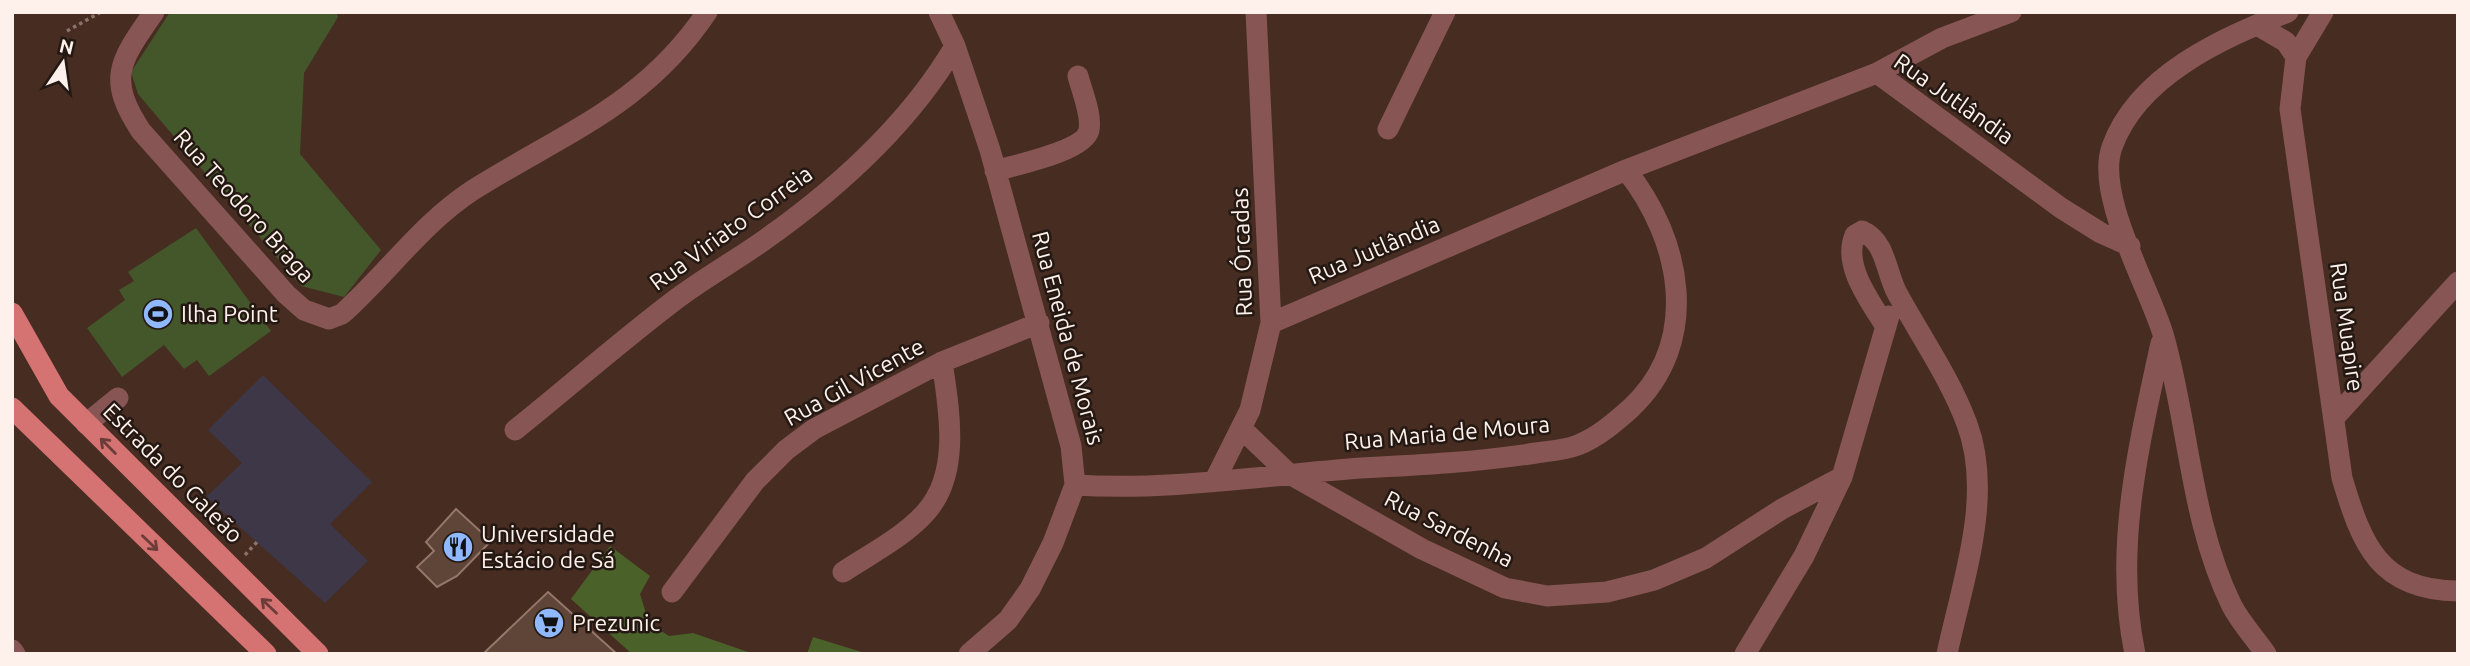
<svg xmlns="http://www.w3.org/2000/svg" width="2470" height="666" font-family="Ubuntu,sans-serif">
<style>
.education{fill:#3e3748}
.green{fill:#44572b}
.forest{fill:#4a622a}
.building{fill:#5f4438;stroke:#95776a;stroke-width:2}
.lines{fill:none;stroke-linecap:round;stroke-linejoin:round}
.path{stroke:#89736a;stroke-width:3.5;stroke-dasharray:3.5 3.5;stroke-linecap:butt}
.minor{stroke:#865554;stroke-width:21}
.major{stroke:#d57272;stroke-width:21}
.oneway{stroke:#6b3c39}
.labels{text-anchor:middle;stroke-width:5;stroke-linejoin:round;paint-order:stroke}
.street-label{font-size:23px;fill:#fef0ea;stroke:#241813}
.poi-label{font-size:23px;fill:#fef0ea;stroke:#241813;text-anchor:start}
</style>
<rect width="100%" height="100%" fill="#462c21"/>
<path class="education" d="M263,375l109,107 -42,42 38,37 -43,42 -119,-106 36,-34 -34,-33z"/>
<path class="green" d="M170,12h166l2,5 -34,56 -4,81 81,96 -37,47 -43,-11 -163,-192 -7,-22z
M196,228l75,103 -62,45 -12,-16 -13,9 -20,-24 -42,32 -35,-49 38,-28 -6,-10 15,-9 -6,-9z"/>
<path class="forest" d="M610,546l40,30 -10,18 9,29 20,13 24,-3 61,21h-122l-61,-55z
M813,637l55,17h-61z"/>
<path class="building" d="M456,509l35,32 -34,35 -20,11 -20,-20 17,-16 -8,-9z
M548,592l69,62h-134z"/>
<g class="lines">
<path class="path" d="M67,31l34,-19
M245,555l12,-13"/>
<path class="minor" d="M154,12c-34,49 -48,66 -13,119l145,163 18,16 25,9 13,-5c45,-40 79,-90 131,-124 89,-56 172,-85 234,-178
M939,12l16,34 35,104 81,296 4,39 -22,58 -23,46 -22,31 -39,34
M2323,12l-27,45 -6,52 52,369c20,67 37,112 116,113
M2257,25l29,17 10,15
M1877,73l65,-35 69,-26
M1388,129l57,-117
M995,171c20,-6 90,-20 94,-41 3,-16 -7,-38 -11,-54
M1271,323l355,-153 251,-97 184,135 40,25 29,13
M1886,327c-15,-25 -44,-61 -31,-92l7,-4c24,10 24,42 35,62 24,44 53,85 70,131 27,72 -5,159 -20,230
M2334,418l124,-136
M86,424l32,-26
M1241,428l47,45 134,76 83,39 42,8 60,-4 47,-12 52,-22 76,-49 60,-32
M515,430c55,-44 108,-91 164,-133 27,-20 57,-37 84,-56 74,-52 146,-117 192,-195
M1215,480l35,-70 21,-87 -15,-311
M1075,485c95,6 192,-10 286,-17 59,-3 117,-6 175,-15 13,-2 29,-3 42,-8 20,-8 36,-22 52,-36 72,-67 52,-169 -4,-239
M843,572c27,-18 61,-35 83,-60 35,-39 23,-103 16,-150
M672,592l83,-111 31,-31 28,-21 128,-67 97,-39
M12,650l3,4
M1745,654l59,-98 38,-79 47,-161
M2135,654c-22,-105 4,-209 26,-311
M2266,654c-11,-16 -25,-31 -34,-48 -42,-85 -43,-183 -69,-272 -15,-49 -68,-139 -51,-187 26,-72 109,-108 176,-135"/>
<path class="major" d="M12,313l47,83 259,258
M12,408l254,246"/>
</g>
<defs><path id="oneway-shaft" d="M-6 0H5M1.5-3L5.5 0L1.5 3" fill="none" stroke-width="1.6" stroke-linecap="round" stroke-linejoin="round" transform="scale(1.75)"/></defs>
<g class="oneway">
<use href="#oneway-shaft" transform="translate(108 446) rotate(-135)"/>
<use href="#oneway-shaft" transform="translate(150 543) rotate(44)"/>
<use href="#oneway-shaft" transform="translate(269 606) rotate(-136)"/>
</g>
<defs>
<g id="stadium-disc" transform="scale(1.575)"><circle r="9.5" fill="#90b8fd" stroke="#241813"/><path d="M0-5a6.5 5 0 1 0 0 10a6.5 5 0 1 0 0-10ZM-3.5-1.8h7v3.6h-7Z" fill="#111"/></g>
<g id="restaurant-disc" transform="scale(1.575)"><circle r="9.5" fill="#90b8fd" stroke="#241813"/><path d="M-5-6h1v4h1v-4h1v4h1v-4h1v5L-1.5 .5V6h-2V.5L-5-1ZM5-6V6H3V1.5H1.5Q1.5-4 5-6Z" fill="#111"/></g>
<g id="supermarket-disc" transform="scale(1.575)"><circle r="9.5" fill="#90b8fd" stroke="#241813"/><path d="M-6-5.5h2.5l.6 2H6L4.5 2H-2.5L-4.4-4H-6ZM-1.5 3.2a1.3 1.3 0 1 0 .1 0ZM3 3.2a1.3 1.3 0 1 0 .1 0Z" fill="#111"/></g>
</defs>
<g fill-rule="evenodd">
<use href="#stadium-disc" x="158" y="314"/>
<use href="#restaurant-disc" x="458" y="547"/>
<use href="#supermarket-disc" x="549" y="623"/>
</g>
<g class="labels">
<g class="street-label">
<text transform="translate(1954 99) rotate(35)" y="8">Rua Jutlândia</text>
<text transform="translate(244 206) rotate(48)" y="8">Rua Teodoro Braga</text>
<text transform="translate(731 228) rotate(-36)" y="8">Rua Viriato Correia</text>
<text transform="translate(1374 250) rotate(-23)" y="8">Rua Jutlândia</text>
<text transform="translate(1242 252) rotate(-92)" y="8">Rua Órcadas</text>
<text transform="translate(2347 327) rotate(82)" y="8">Rua Muapire</text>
<text transform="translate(1068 338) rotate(75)" y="8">Rua Eneida de Morais</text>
<text transform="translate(854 382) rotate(-29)" y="8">Rua Gil Vicente</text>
<text transform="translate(1447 433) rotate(-5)" y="8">Rua Maria de Moura</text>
<text transform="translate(173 473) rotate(45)" y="8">Estrada do Galeão</text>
<text transform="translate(1449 529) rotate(27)" y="8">Rua Sardenha</text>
</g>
<g class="poi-label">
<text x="181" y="322">Ilha Point</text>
<text x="481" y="542">Universidade<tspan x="481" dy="26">Estácio de Sá</tspan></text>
<text x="572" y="631">Prezunic</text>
</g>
</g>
<rect width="2470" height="666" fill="none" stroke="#fef0ea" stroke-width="28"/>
<g transform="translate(63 63) rotate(13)" stroke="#241813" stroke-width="5" paint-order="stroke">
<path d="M0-5L12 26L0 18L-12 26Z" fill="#fef0ea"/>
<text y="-10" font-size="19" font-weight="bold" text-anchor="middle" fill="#fef0ea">N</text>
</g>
</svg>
